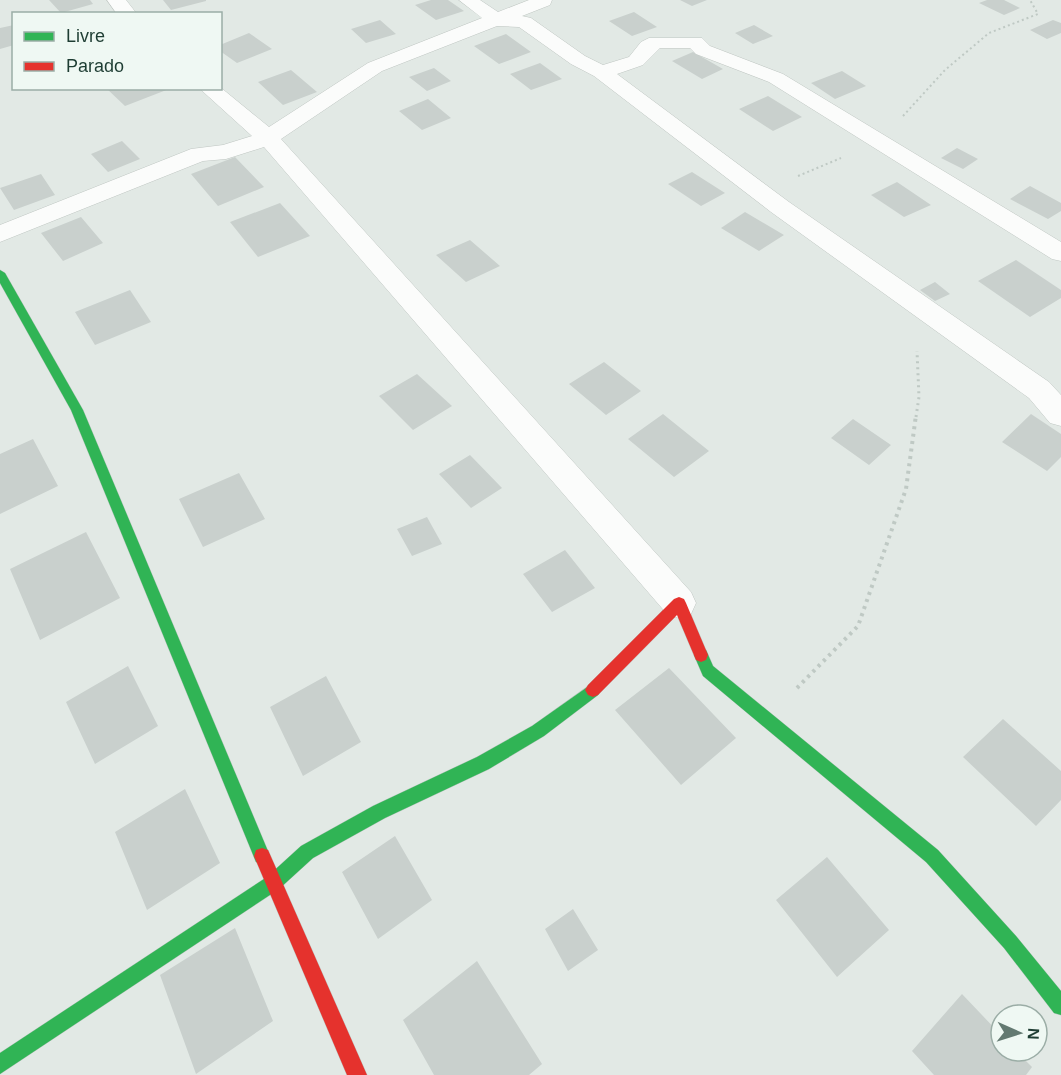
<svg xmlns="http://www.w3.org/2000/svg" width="1061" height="1075" font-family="Helvetica,sans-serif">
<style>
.building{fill:#c9d0cd}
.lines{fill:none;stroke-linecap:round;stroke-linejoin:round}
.street-casing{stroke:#bfc6c2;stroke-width:1}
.fast-casing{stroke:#bdc6c2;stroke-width:1}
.jam-casing{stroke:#bdc6c2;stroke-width:1}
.path-far2{stroke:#bfc9c4;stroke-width:2;stroke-dasharray:2 3;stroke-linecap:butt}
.path-far1{stroke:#bfc9c4;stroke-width:3;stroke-dasharray:2 4;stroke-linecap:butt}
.path{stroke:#bfc9c4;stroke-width:4;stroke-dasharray:3 4.5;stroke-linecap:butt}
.street{fill:#fbfcfb;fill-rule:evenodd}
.fast{fill:#30b455;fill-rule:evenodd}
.jam{fill:#e5322d;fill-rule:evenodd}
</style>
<rect width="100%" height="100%" fill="#e2e9e5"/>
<path class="building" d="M49,0h41l3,4 -32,9z
M163,0h43v1l-35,9z
M431,0h17l16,11 -28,9 -21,-15z
M680,0h27l-15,6z
M987,0h17l16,8 -16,7 -25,-12z
M634,12l23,15 -25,9 -23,-15z
M380,20l16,14 -30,9 -15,-14z
M1053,20l8,3v10l-14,6 -17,-9z
M14,25v20l-14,4v-21z
M754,25l19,11 -20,8 -18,-11z
M249,33l23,16 -35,14 -17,-12v-6z
M506,34l25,18 -32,12 -25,-18z
M693,52l30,17 -21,10 -30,-18z
M540,63l22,16 -31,11 -21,-16z
M434,68l17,13 -24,10 -18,-14z
M291,70l26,22 -34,13 -25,-23z
M842,71l24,15 -31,13 -24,-16z
M106,88h63v1l-44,17z
M768,96l34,21 -29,14 -34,-22z
M428,99l23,19 -29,12 -23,-19z
M122,141l18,18 -32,13 -17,-18z
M957,148l21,11 -15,10 -22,-11z
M235,157l29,30 -46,19 -27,-32z
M692,172l33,21 -24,13 -33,-22z
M41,174l14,21 -41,15 -14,-22z
M897,182l34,23 -27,12 -33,-22z
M1030,186l31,17v8l-13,8 -38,-20z
M280,203l30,33 -52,21 -28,-35z
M745,212l39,23 -25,16 -38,-23z
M81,217l22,26 -40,18 -22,-28z
M470,240l30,26 -34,16 -30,-27z
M1016,260l45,30v8l-31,19 -52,-36z
M935,282l15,12 -15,7 -15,-11z
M130,290l21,32 -56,23 -20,-33z
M604,362l37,29 -35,24 -37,-31z
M417,374l35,32 -39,24 -34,-34z
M663,414l46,37 -35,26 -46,-38z
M1031,414l30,20v23l-14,14 -45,-29z
M853,419l38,26 -22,20 -38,-27z
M33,439l25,47 -58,28v-60z
M470,455l32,33 -31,20 -32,-34z
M239,473l26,46 -62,28 -24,-48z
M427,517l15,27 -30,12 -15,-27z
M86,532l34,66 -80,42 -30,-71z
M565,550l30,38 -43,24 -29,-38z
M128,666l30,60 -63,38 -29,-62z
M669,668l67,70 -55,47 -66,-75z
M326,676l35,66 -58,34 -33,-69z
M1003,719l58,52v29l-25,26 -73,-69z
M185,789l35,74 -73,47 -32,-78z
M395,836l37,64 -54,39 -36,-67z
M827,857l62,73 -52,47 -61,-77z
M573,909l25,41 -30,21 -23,-42z
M235,928l38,93 -77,53 -36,-99z
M477,961l65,103 -13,11h-95l-31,-55z
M962,994l39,41v16h15l16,16 -6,8h-92l-22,-24z"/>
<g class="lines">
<g class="street-casing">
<path id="street" d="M107,0h19l11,14h-20z
M459,0h21l18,12 31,-12h23l-2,5 -28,11 9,2 54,38 18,9 26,-8 12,-15 8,-4h53l8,8 73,28 278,168v19l-9,-2 -283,-177 -73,-28 -6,-6h-30l-17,17 -26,9 172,128 260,180 12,13v31l-11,-3 -21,-25 -258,-186 -177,-136 -23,-12 -52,-37 -22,-1 -115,45 -101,68 410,453 5,11 -5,11 -12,4 -12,-4 -403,-467 -38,12 -23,2 -203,81v-17l191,-76 32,-4 29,-9 -53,-48 21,-1 49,40 99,-64 114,-45z"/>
</g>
<g class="fast-casing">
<path id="fast" d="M0,270l5,3 78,137 187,446 -2,6 -6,2 -6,-2 -185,-452 -71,-127z
M701,648l5,2 7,16 225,184 78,86 45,55v24l-7,-2 -50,-65 -78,-86 -223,-186 -9,-21 2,-5z
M593,683l5,2 3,5 -3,5 -54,41 -55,33 -104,49 -72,40 -34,31 -279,185v-21l267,-176 34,-31 72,-40 104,-49 55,-31z"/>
</g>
<g class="jam-casing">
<path id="jam" d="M679,597l5,2 2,4 22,52 -2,5 -5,2 -5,-2 -19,-45 -79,80 -5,2 -5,-2 -3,-5 3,-5 86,-86z
M262,848l6,2 99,225h-20l-93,-219 2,-6z"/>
</g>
<path class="path-far2" d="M903,116l42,-46 44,-37 49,-19 -8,-14
M798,176l43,-18"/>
<path class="path-far1" d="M916,417l3,-20 -2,-46"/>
<path class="path" d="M797,688l61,-62 48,-137 10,-74"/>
<use href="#street" class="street"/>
<use href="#fast" class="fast"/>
<use href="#jam" class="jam"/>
</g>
<rect x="12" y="12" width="210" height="78" fill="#eff8f3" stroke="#9bada6" stroke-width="1.5"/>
<rect x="24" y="32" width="30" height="9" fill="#30b455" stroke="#9bada6" stroke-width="1.5"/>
<text x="66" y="42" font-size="18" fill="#1e3d33">Livre</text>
<rect x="24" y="62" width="30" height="9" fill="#e5322d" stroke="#9bada6" stroke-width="1.5"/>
<text x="66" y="72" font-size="18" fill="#1e3d33">Parado</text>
<g transform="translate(1019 1033) rotate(93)"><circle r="28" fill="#eff8f3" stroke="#9bada6" stroke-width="1.5"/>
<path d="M0-4.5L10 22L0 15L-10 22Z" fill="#637971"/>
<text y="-9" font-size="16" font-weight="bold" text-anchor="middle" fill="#1e3d33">N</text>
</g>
</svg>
